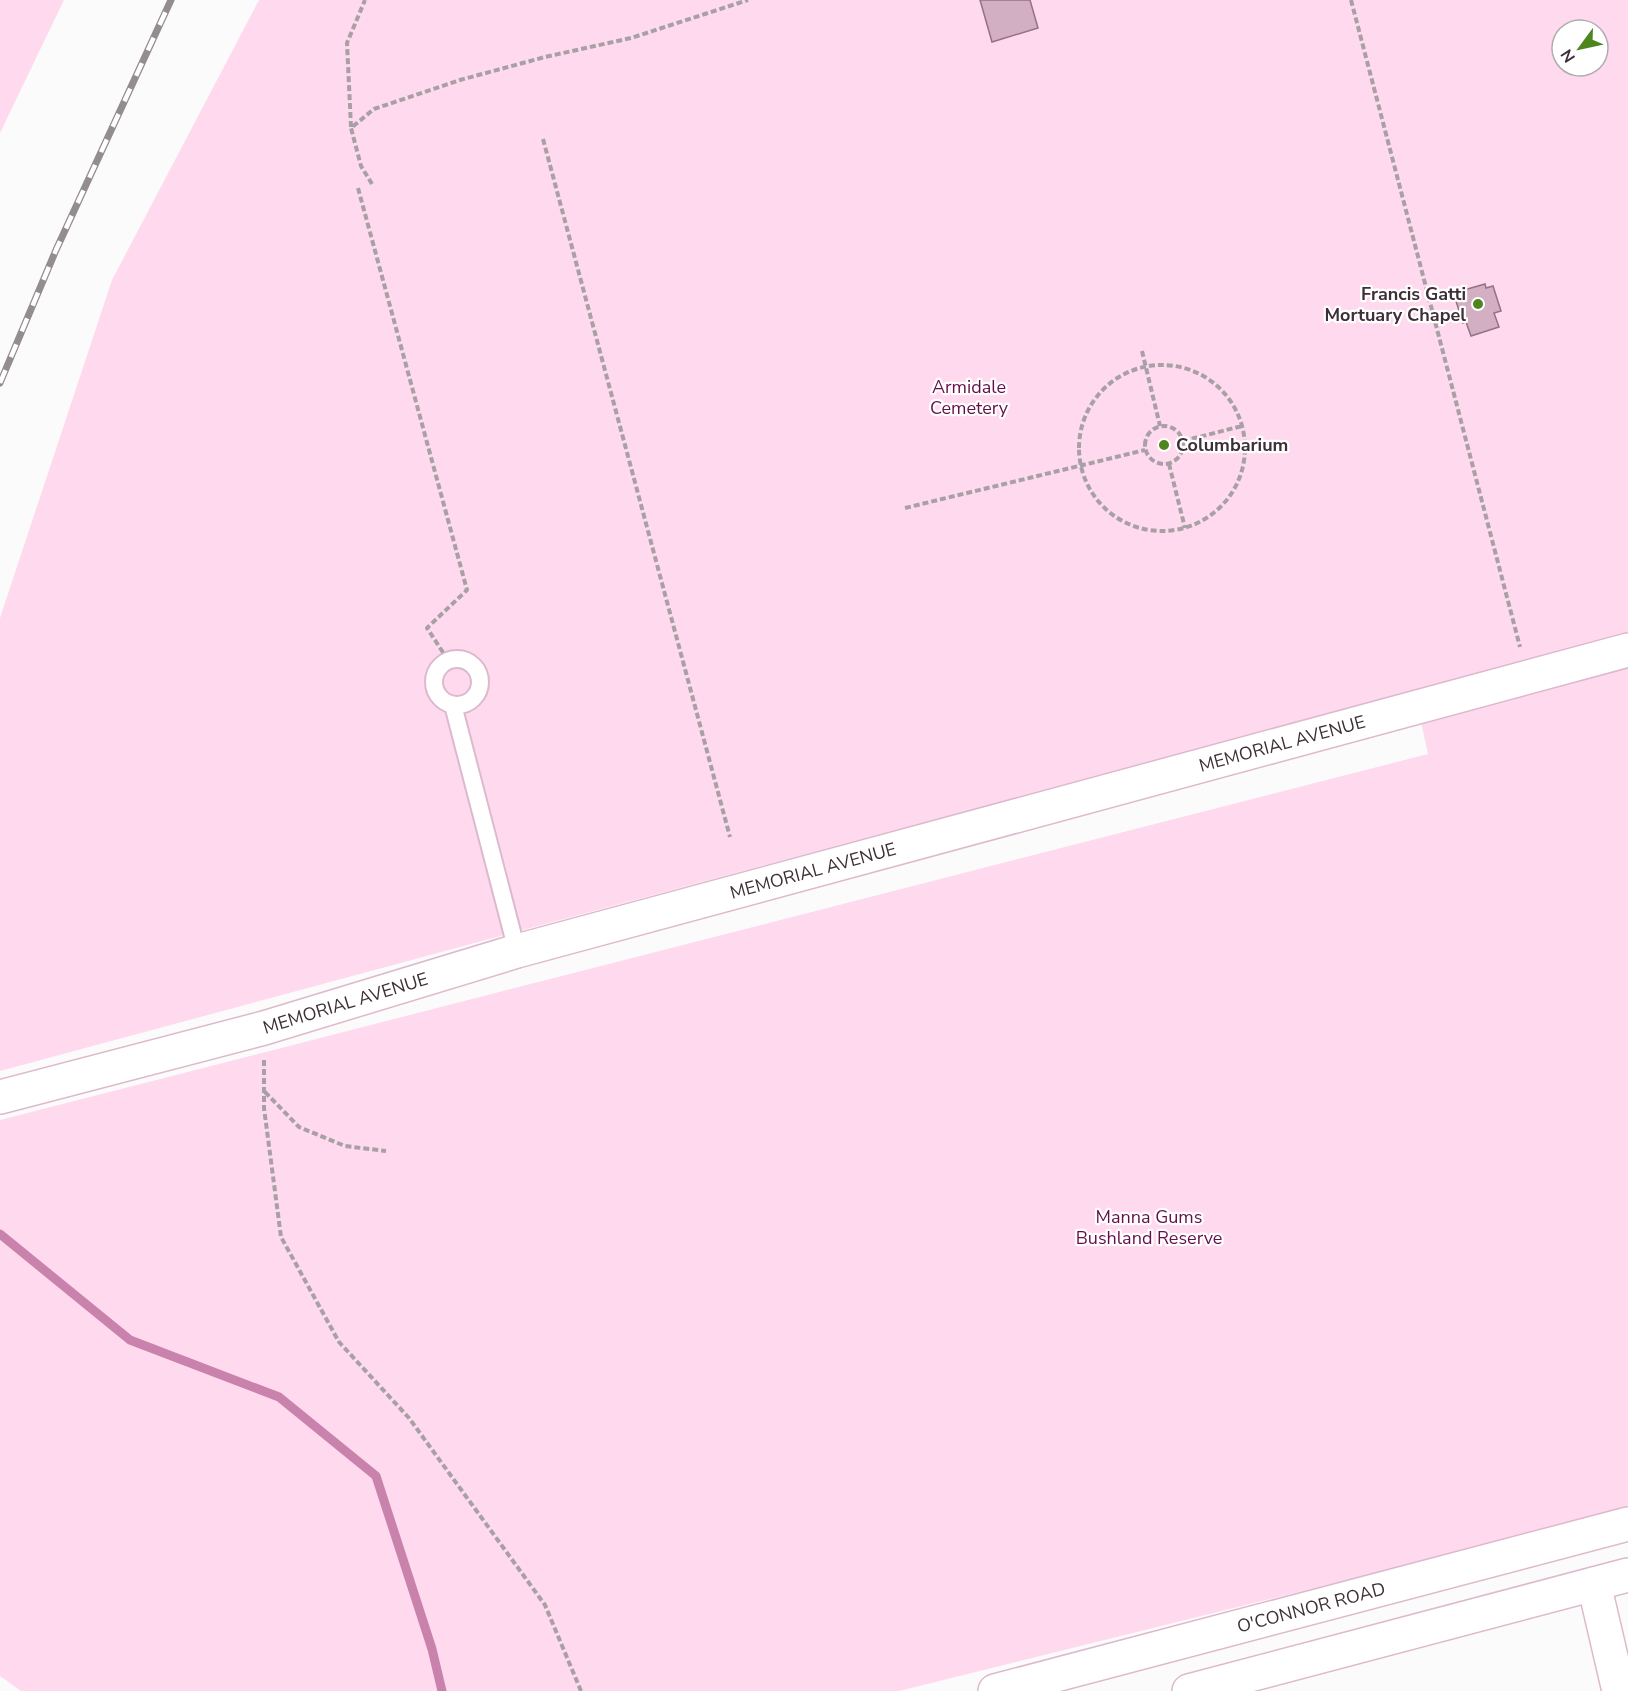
<svg xmlns="http://www.w3.org/2000/svg" width="1628" height="1691" font-family="'Nunito Sans',sans-serif">
<style>
.green{fill:#ffd9ee;fill-rule:evenodd}
.lines{fill:none;stroke-linecap:round;stroke-linejoin:round}
.stream{stroke:#c982ac;stroke-width:9}
.building{fill:#d2afc2;stroke:#937385;stroke-width:1.5}
.lane-casing{stroke:#ddb9cd;stroke-width:20}
.street-casing{stroke:#ddb9cd;stroke-width:36}
.secondary-casing{stroke:#ddb9cd;stroke-width:36}
.path{stroke:#a7a1a5;stroke-width:4;stroke-dasharray:6 3;stroke-linecap:butt}
.lane{stroke:#fff;stroke-width:16}
.street{stroke:#fff;stroke-width:33}
.secondary{stroke:#fff;stroke-width:33}
.rail-casing{stroke:#938c90;stroke-width:7}
.rail{stroke:#fff;stroke-width:4.5;stroke-dasharray:14;stroke-linecap:butt}
.poi-dot{fill:#4e851e;stroke:#fff;stroke-width:2}
.labels{text-anchor:middle;stroke-width:4.5;stroke-linejoin:round;paint-order:stroke}
.poi-label{font-size:18px;font-weight:bold;fill:#3d2f37;stroke:#fff;text-anchor:end}
.park-label{font-size:18px;fill:#650f4a;stroke:#fff}
.street-label{font-size:18px;fill:#3d2f37;stroke:#fff}
</style>
<rect width="100%" height="100%" fill="#fbfbfb"/>
<path class="green" d="M0,0h64l-64,133z
M259,0h1369v1510l-729,181h-878l-21,-15v-556l1428,-366 -14,-64 -1414,381v-453l112,-338zM1562,30h36v36h-36z"/>
<g class="lines">
<path class="stream" d="M0,1234l130,106 149,57 97,79 56,173 10,42"/>
</g>
<path class="building" d="M980,0h50l8,28 -46,14z
M1485,284l1,4 7,-2 8,25 -7,2 5,14 -28,9 -5,-14 -3,1 -8,-25 4,-1 -2,-5z"/>
<g class="lines">
<g class="lane-casing">
<path id="lane" d="M434 682a23 23 0 1 1 46 0a23 23 0 1 1-46 0Z
M453,705l64,246"/>
</g>
<g class="street-casing">
<g id="street">
<path id="s1" d="M0,1097l264,-69 253,-77 1111,-301"/>
<path d="M1594,1584l25,107"/>
</g>
</g>
<g class="secondary-casing">
<g id="secondary">
<path id="s2" d="M995,1691l633,-167"/>
<path d="M1189,1691l439,-116"/>
</g>
</g>
<path class="path" d="M1351,0l169,647
M351,127l-4,-84 18,-43
M543,139l187,698
M372,184l-11,-18 -10,-38 23,-19 86,-29 85,-23 86,-19 117,-38
M358,188l109,402 -40,38 21,32
M1142,351l18,75
M1079 448a83 83 0 1 1 166 0a83 83 0 1 1-166 0Z
M1145 445a19 19 0 1 1 38 0a19 19 0 1 1-38 0Z
M1183,441l59,-15
M1169,464l16,64
M905,508l240,-58
M264,1060v48l17,129 58,105 70,76 136,187 36,86
M265,1092l34,35 46,19 41,5"/>
<use href="#lane" class="lane"/>
<use href="#street" class="street"/>
<use href="#secondary" class="secondary"/>
<g class="rail-casing">
<path id="rail" d="M0,383l56,-133 115,-250"/>
</g>
<use href="#rail" class="rail"/>
</g>
<g class="poi-dot">
<circle cx="1478" cy="304" r="6"/>
<circle cx="1164" cy="445" r="6"/>
</g>
<g class="labels">
<g class="poi-label">
<text x="1466" y="300">Francis Gatti<tspan x="1466" dy="21">Mortuary Chapel</tspan></text>
<text x="1176" y="451" text-anchor="start">Columbarium</text>
</g>
<g class="park-label">
<text x="969" y="393">Armidale<tspan x="969" dy="21">Cemetery</tspan></text>
<text x="1149" y="1223">Manna Gums<tspan x="1149" dy="21">Bushland Reserve</tspan></text>
</g>
<g class="street-label">
<text dy="6" stroke="none"><textPath href="#s1" startOffset="1330">MEMORIAL AVENUE</textPath></text>
<text dy="6" stroke="none"><textPath href="#s1" startOffset="844">MEMORIAL AVENUE</textPath></text>
<text dy="6" stroke="none"><textPath href="#s1" startOffset="358">MEMORIAL AVENUE</textPath></text>
<text dy="6" stroke="none"><textPath href="#s2" startOffset="327">O'CONNOR ROAD</textPath></text>
</g>
</g>
<g transform="translate(1580 48) rotate(237)"><circle r="28" fill="#ffffff" stroke="#b1acaf" stroke-width="1.5"/>
<path d="M0-4.5L10 22L0 15L-10 22Z" fill="#4e851e"/>
<text y="-9" font-size="16" font-weight="bold" text-anchor="middle" fill="#3d2f37">N</text>
</g>
</svg>
